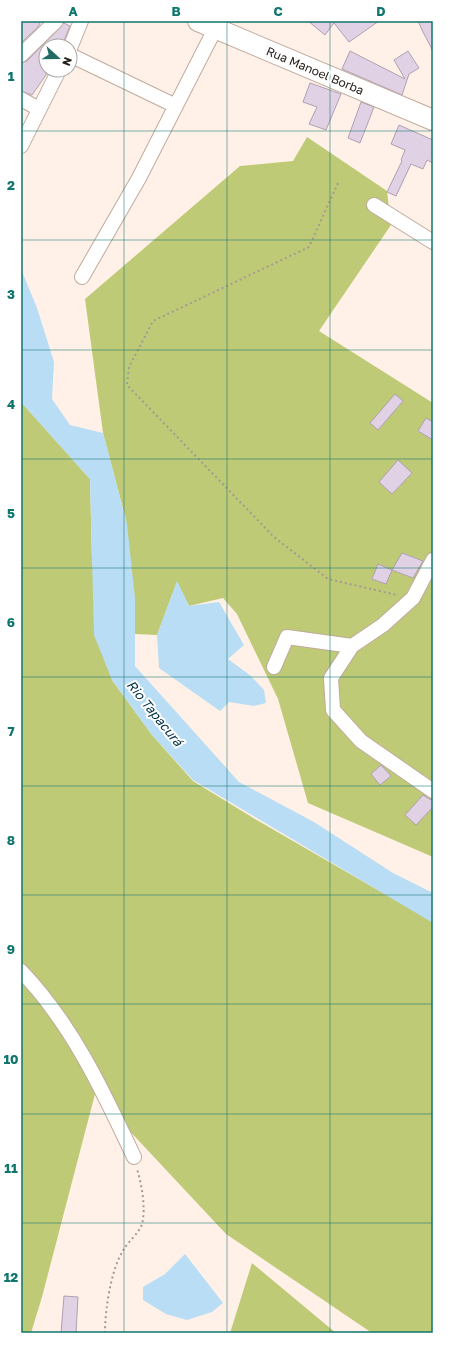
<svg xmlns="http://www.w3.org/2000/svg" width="454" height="1354" font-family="'Golos Text',sans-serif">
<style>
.green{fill:#bfca76}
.water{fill:#b9ddf4}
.building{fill:#e1d1e5;stroke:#afa0b2}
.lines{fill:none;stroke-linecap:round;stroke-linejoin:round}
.street-casing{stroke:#c0ab9d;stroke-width:16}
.secondary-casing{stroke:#c0ab9d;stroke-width:22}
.path{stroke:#a59a92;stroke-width:2;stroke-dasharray:2 3;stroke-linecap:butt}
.street{stroke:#fff;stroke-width:14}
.secondary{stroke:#fff;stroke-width:20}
.grid{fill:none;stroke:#0f766e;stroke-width:1;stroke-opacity:0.55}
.labels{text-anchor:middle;stroke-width:4;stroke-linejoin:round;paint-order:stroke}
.street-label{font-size:12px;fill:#28201b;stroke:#fff}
.water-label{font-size:13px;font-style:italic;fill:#023046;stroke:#fff}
.neatline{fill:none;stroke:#0f766e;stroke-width:1.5}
.grid-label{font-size:13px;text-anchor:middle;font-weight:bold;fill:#0f766e}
</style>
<rect width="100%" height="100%" fill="#fff1e8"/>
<path class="green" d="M307,137l80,54 4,34 -72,106 114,72v454l-125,-54 -30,-104 -41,-85 -14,-16 -34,8 -12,-24 -20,53 -22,-1 -9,-114 -23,-87 -18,-134 155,-133 53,-5z
M21,402l69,77 2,81 20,120 40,55 41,46 62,38 178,103v411h-61l-146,-99 -131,-140 -53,203 -11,36h-10z
M252,1263l84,70h-106z"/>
<path class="water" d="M21,269l16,39 17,54 -2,37 18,26 33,8 24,91 8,74v68l104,116 75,40 79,51 40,20v30l-240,-143 -41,-45 -40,-55 -18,-45 -4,-156 -69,-77z
M177,581l12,25 30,-4 25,43 -16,14 23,17 13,14 2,13 -12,3 -25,-4 -9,9 -61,-43 -2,-33z
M185,1254l38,49 -11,9 -25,8 -21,-6 -23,-14v-13l22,-13z"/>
<path class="building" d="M21,21h20l-3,6 -17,16z
M308,21h71l-30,21 -15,-19 -9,12z
M418,21h15v30l-10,-19z
M64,23l6,3 -8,20h-16v29l-14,20 -11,-4v-28l6,-2z
M350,51l55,28 -11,-19 14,-9 11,17 -10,6 -7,21 -60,-26z
M310,83l31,11 -15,36 -17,-6 8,-17 -14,-5z
M361,102l13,5 -14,36 -12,-5z
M399,125l34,15v23l-6,-3 -4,9 -12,-5 -15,32 -9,-4 15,-31 -1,-1 4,-10 -14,-6z
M395,394l8,7 -25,29 -8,-7z
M426,418l7,4v18l-15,-9z
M398,460l14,13 -20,21 -13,-12z
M402,553l21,8 -10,17 -21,-8z
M378,564l14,6 -6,14 -14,-5z
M381,765l10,11 -11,9 -9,-11z
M423,795l10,6v6l-17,18 -11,-10z
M64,1296l14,1 -2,36h-15z"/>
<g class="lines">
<g class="street-casing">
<path id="street" d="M70,48l11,-27
M21,55l35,-34
M70,55l106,51
M21,99l18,10
M21,146l38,-76
M374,205l59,37
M82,277l57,-99 76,-149
M352,646l-21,32 2,32 28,31 72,50
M274,667l13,-30 65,9 31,-21 30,-27 20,-38
M21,971c51,53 82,120 113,186"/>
</g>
<g class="secondary-casing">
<path id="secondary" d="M198,21l235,99"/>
</g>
<path class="path" d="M338,183l-29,64 -156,74 -24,46 -2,18 147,152 54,42 69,16
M105,1333c0,-23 6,-65 19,-84 4,-7 16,-17 18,-25 4,-16 0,-38 -5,-55"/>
<use href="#street" class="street"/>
<use href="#secondary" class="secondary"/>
</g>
<path class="grid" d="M124,21v1312M227,21v1312M330,21v1312M21,131h412M21,240h412M21,350h412M21,459h412M21,568h412M21,677h412M21,786h412M21,895h412M21,1004h412M21,1114h412M21,1223h412"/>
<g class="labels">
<g class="street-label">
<text transform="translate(315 71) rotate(23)" y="4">Rua Manoel Borba</text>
</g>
<g class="water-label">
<text transform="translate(155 713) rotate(51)" y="5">Rio Tapacurá</text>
</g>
</g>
<rect width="454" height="1354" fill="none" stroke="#ffffff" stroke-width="44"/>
<g transform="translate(58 58) rotate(111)"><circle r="19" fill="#ffffff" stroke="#a9a6a4"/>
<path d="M0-3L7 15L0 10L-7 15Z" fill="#226b64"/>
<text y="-6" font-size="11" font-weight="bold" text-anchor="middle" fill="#28201b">N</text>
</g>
<rect x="22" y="22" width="410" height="1310" class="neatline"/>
<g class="grid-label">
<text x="73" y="16">A</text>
<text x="176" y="16">B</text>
<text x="278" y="16">C</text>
<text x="381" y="16">D</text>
<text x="11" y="81">1</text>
<text x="11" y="190">2</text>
<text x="11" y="299">3</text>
<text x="11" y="409">4</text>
<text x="11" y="518">5</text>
<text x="11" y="627">6</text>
<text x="11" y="736">7</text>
<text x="11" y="845">8</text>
<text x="11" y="954">9</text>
<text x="11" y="1064">10</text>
<text x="11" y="1173">11</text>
<text x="11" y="1282">12</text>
</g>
</svg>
